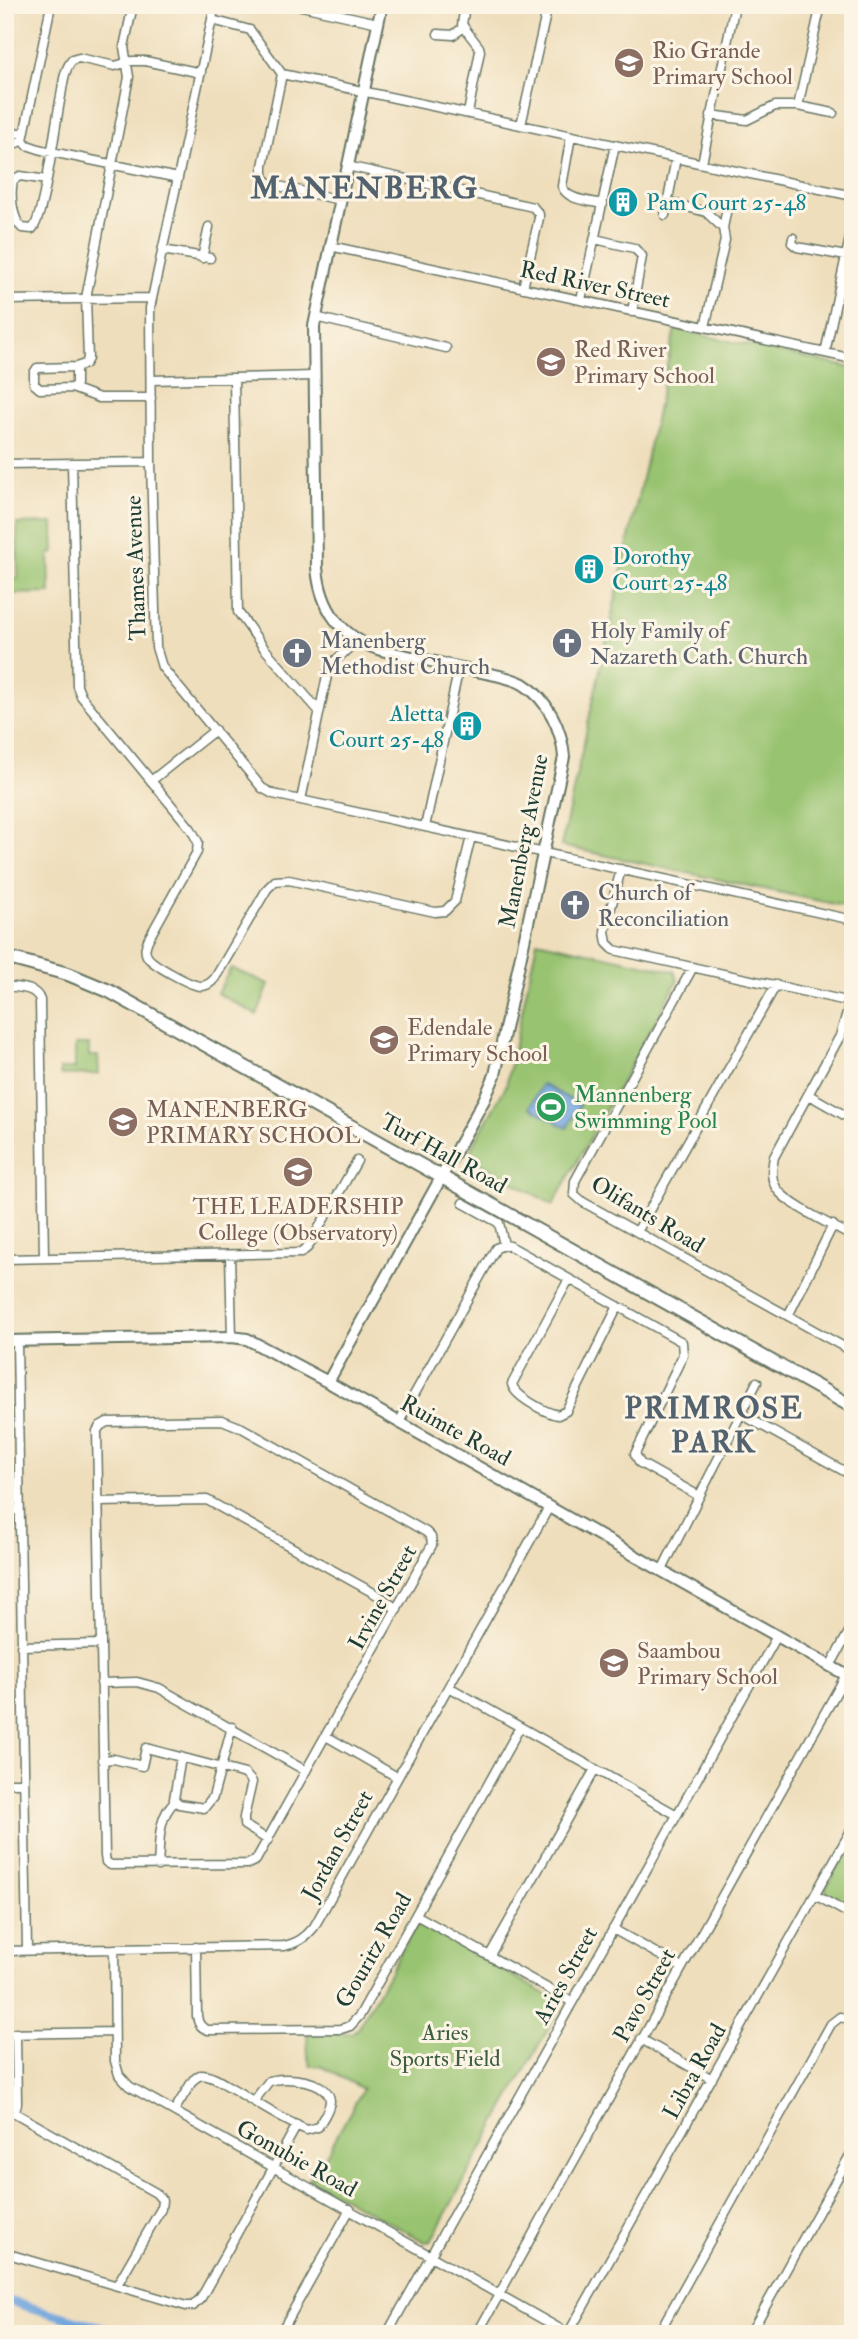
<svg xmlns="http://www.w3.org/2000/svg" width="858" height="2339" font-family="'IM FELL Double Pica',serif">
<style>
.green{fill:#98c36f;stroke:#5c8052;stroke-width:2}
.water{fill:#6fa4dc;stroke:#477088;stroke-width:2}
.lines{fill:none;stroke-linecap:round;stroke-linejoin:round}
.canal{stroke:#6fa4dc;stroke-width:9}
.minor-casing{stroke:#687564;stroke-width:11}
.tertiary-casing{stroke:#687564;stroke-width:14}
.primary-casing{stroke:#687564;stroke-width:16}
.minor{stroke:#fff;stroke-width:8}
.tertiary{stroke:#fff;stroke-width:10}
.primary{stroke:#fff;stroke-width:12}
.labels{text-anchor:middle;stroke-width:6;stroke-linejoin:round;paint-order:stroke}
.education-label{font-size:23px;fill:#785e54;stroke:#fcf5e5;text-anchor:start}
.culture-label{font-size:23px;fill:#0d838f;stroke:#fcf5e5;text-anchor:start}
.street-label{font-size:23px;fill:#1f3d34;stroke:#fcf5e5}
.worship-label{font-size:23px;fill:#5b616d;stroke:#fcf5e5;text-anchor:start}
.leisure-label{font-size:23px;fill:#27864d;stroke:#fcf5e5;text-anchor:start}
.park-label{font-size:23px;fill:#3d5e43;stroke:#fcf5e5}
.district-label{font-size:30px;font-weight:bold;letter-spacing:2px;fill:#53626f;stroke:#fcf5e5}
</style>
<rect width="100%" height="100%" fill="#fcf5e5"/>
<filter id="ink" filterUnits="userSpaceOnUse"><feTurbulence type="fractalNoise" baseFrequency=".0143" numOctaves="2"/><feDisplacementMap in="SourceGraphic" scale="14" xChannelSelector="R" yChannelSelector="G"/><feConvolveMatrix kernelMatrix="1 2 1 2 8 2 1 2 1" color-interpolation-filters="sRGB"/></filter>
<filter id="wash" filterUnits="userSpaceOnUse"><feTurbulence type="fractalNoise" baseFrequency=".00686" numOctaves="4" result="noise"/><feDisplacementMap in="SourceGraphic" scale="28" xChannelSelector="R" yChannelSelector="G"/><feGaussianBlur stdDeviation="1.57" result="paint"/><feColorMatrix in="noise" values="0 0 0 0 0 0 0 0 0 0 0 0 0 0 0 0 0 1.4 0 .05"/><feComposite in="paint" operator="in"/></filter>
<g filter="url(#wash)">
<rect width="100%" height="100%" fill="#efdebc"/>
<path class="green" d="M675,329l178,39v540l-292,-62z
M53,523l1,30 -5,1 1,39 -45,1v-15l13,-1 -1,-54z
M537,941l137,30 4,9 -125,225 -79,-45 -3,-11 35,-63z
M231,968l38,16 -12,31 -40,-22z
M75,1045h14v11h9l1,18 -39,1v-6h15z
M853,1839v71l-24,-13 -4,-8z
M420,1924l138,77 2,6 -121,219 -8,15 -6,1 -116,-63 2,-3 3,1 49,-88 -42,-23h-11l-2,-9 -1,-23 44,-1 6,-4 58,-102z"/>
<path class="water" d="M542,1084l38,21 -13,23 -37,-21z"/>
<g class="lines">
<path class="canal" d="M5,2300l118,34"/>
</g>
</g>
<g filter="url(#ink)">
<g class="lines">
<g class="minor-casing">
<path id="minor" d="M215,5l-65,303 1,154 5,185 6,20 100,121 11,6 580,126
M297,5l81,18
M465,5l-3,20 17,22 1,4 -12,62
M212,20l38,10 32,44 -19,92v11l7,7 70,16
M438,34l15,1 11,-8
M282,74l571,122
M798,106l23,-101
M711,115l36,5 28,-14h23l35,7
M521,125l27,-120
M5,133h19
M571,136l-9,50c4,14 27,15 41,18
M23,140l4,5 15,5 136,28
M23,140l28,-135
M5,148l18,-8
M702,163l33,-158
M347,166l186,41 6,7v4l-16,70
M47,180l-27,-4 -7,4c-3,14 -1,39 9,48l10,1c12,-9 24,-111 29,-133 2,-12 3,-26 11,-36l7,-2 36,8 17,-5h13l56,12
M668,202l38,10 17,16
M665,215l11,-57
M793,238l-1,5 5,4 49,9
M595,239l39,9 8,8 -10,56
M330,246l523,113
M162,250l48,8
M202,258l7,-31
M5,300l146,-2
M581,300l34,-155
M315,317l131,31
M705,327l20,-87 -2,-12 4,-20
M825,353l28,-129
M76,367v17l-4,4 -32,1 -6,-5v-11l3,-5 39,-1 9,-3 3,-5 -2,-61 43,-221 -5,-30 9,-42
M234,378l4,234 26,36 55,63
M151,380l163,-4
M72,388l27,10h52
M72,463l5,223 4,10 110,133 7,13 -1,10 -49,88c-2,5 -4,10 -1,16 4,8 44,30 54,30 6,0 10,-3 14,-8l52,-89 8,-8 14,-1 146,32 10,-1 10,-10 16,-64
M5,464l146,-2
M151,781l64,-51
M301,800l27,-129 7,-10 22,-21
M425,827l34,-160
M621,869l-16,62 2,12 7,7 237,52
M693,967l-118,214 -1,13 9,8 270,150
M5,986c13,2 30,0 35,14l4,258
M853,993l-13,43 -66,121c-2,11 -4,22 3,32 11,16 57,37 76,48
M809,1095l44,25
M463,1203l36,20 5,22
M637,1232l139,-247
M504,1245l6,1 172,96 1,13 -48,99 5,9 59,33
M230,1255l2,82
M5,1259l296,-6 7,-6 49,-86
M569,1279l-57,105c2,12 34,29 46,31l8,-4 52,-105
M788,1316l45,-91
M17,1341l10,609
M741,1414l112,62
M222,1420l20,8 184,104 5,5 1,8 -176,315 -8,4 -137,1 -5,-3 -1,-6 -8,-425 3,-5 7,-4z
M399,1422l97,-174 8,-3
M98,1502l109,-2 172,96 18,13
M5,1510h14
M662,1570l95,-188
M21,1646l79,-2
M830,1666l23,-41
M101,1683l36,-1 22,6 147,83
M449,1687l228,128
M326,1736l71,41
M181,1757l-7,42 5,5 25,4 9,-11 19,-70
M102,1760l12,-1 28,7 4,-18 99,26 7,8 -8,35v8l24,15
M5,1783h19
M158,1866c2,-23 -1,-48 17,-65
M815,1895l38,21
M416,1915l156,87
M613,1929l68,38
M196,1947l1,69c1,8 4,12 11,14l133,-1 9,-3 10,-11 160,-288
M114,1949l1,112 4,14 10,11 440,248
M5,1951l279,-5c14,-3 22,-9 30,-19l235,-420
M490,1955l105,-186
M5,2034l109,-2
M641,2039l71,40
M174,2111l19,-31 7,-5c13,0 24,9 35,15 23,14 47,30 72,40l11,-3c4,-7 12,-18 12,-26 -1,-22 -46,-25 -61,-20l-15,20
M5,2112l10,1 141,80 6,7 -1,9 -44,76
M15,2113l2,-10 -1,-70
M5,2253l181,53h7l8,-8 96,-173
M754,2326l14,8
M662,2327l169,-303 9,-7 13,3
M280,2334l70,-125
M387,2334l390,-698
M477,2334l369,-659
M568,2334l285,-507
M750,2334l103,-184"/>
</g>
<g class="tertiary-casing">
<path id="tertiary" d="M5,1341l227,-4 15,2 81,43 525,297
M328,1382l156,-282 11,-25 69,-318c-2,-27 -16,-58 -41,-73 -15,-8 -35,-10 -52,-14 -30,-7 -60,-13 -90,-20 -40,-12 -61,-42 -64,-83l-3,-241 68,-321"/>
</g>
<g class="primary-casing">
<path id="primary" d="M5,957l63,17 41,17 744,416"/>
</g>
<use href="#minor" class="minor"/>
<use href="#tertiary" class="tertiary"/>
<use href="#primary" class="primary"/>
</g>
</g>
<defs>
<g id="school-disc" transform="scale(1.575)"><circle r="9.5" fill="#8d6e63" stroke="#fcf5e5"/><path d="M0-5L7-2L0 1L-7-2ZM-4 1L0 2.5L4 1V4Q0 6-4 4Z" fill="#fff"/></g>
<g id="building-disc" transform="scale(1.575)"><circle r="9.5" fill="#0f9aa8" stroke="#fcf5e5"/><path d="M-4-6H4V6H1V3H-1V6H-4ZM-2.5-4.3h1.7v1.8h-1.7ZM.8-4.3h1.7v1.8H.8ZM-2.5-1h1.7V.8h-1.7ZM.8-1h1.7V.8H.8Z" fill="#fff"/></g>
<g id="church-disc" transform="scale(1.575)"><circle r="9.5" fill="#6b7280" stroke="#fcf5e5"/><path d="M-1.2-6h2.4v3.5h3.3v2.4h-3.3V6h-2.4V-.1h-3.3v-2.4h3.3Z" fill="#fff"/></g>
<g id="stadium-disc" transform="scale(1.575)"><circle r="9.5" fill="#2e9e5b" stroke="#fcf5e5"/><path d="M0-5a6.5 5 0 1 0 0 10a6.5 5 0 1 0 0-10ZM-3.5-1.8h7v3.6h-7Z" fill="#fff"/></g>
</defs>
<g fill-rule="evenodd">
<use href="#school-disc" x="629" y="63"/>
<use href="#building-disc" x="623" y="202"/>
<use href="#school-disc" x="551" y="362"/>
<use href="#building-disc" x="589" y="569"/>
<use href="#church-disc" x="567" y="643"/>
<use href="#church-disc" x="297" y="653"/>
<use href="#building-disc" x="467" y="726"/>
<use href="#church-disc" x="575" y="905"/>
<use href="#school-disc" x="384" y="1040"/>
<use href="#stadium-disc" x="551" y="1107"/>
<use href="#school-disc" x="123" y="1122"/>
<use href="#school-disc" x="298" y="1172"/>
<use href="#school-disc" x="614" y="1663"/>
</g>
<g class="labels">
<g class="education-label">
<text x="652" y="58">Rio Grande<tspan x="652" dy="26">Primary School</tspan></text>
<text x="574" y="357">Red River<tspan x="574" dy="26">Primary School</tspan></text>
<text x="407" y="1035">Edendale<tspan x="407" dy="26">Primary School</tspan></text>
<text x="146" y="1117">MANENBERG<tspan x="146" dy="26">PRIMARY SCHOOL</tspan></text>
<text x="298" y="1214" text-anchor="middle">THE LEADERSHIP<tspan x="298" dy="26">College (Observatory)</tspan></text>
<text x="637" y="1658">Saambou<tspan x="637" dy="26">Primary School</tspan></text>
</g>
<g class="culture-label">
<text x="646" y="210">Pam Court 25-48</text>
<text x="612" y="564">Dorothy<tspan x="612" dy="26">Court 25-48</tspan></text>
<text x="444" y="721" text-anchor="end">Aletta<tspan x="444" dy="26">Court 25-48</tspan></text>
</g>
<g class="street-label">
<text transform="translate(595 284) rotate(12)" y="8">Red River Street</text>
<text transform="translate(135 568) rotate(-92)" y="8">Thames Avenue</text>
<text transform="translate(523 841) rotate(-79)" y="8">Manenberg Avenue</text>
<text transform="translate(444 1153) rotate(29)" y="8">Turf Hall Road</text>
<text transform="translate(648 1214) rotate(31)" y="8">Olifants Road</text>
<text transform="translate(456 1430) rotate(29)" y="8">Ruimte Road</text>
<text transform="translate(382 1597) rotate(-61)" y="8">Irvine Street</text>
<text transform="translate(337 1845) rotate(-61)" y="8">Jordan Street</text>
<text transform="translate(373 1950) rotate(-60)" y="8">Gouritz Road</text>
<text transform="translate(565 1975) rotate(-61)" y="8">Aries Street</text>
<text transform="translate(644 1995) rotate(-61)" y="8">Pavo Street</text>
<text transform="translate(694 2071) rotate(-61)" y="8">Libra Road</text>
<text transform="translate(297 2158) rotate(29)" y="8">Gonubie Road</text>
</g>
<g class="worship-label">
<text x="590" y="638">Holy Family of<tspan x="590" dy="26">Nazareth Cath. Church</tspan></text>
<text x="320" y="648">Manenberg<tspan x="320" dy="26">Methodist Church</tspan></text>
<text x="598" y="900">Church of<tspan x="598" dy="26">Reconciliation</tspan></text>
</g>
<g class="leisure-label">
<text x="574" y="1102">Mannenberg<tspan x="574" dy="26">Swimming Pool</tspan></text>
</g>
<g class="park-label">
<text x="445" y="2040">Aries<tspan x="445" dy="26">Sports Field</tspan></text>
</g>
<g class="district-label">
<text x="365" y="198">MANENBERG</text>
<text x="714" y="1418">PRIMROSE<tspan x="714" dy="34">PARK</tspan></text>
</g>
</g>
<rect width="858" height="2339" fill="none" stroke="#fcf5e5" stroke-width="28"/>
</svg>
